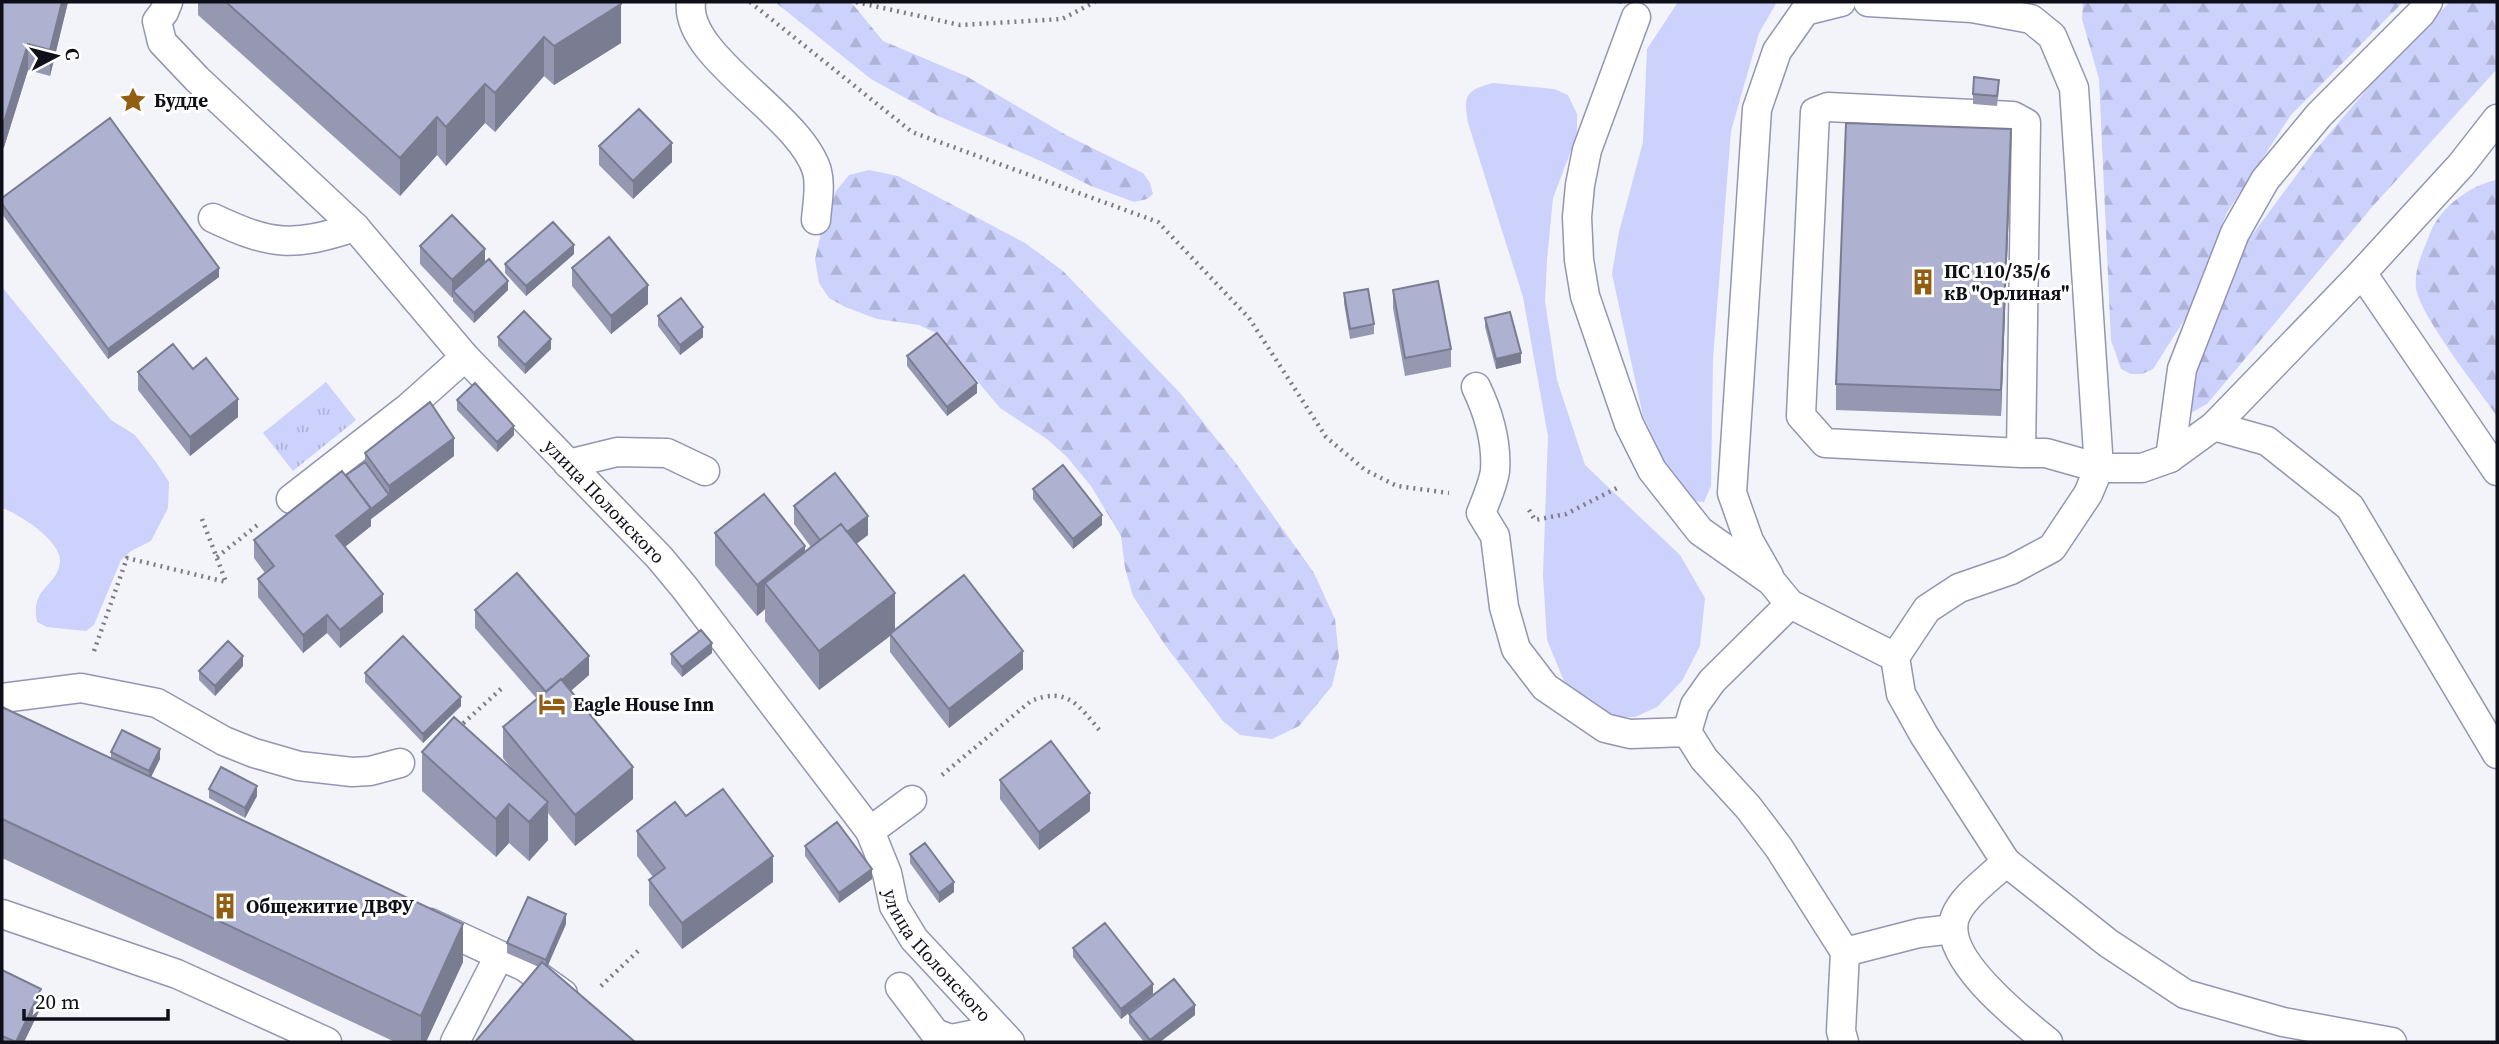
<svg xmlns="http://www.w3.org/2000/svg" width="2499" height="1044" font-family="'Source Serif 4',serif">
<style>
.grass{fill:#cdd2fd}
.forest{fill:url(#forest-firs)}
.park{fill:url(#park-tufts)}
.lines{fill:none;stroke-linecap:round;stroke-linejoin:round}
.lane-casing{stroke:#9296b2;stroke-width:31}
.path{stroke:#7c7c85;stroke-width:4.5;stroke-dasharray:2 5;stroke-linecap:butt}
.lane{stroke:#fff;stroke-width:28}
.wall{fill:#9698b2}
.shaded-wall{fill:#7a7c91}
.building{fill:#aeb1cf;stroke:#7a7c91;stroke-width:2}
.labels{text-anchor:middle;stroke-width:6;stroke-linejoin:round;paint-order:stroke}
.poi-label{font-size:19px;font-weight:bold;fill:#0e0f19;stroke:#fff;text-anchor:start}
.street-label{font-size:19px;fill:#0e0f19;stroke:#fff}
</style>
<defs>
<pattern id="forest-firs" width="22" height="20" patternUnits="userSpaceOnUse" patternTransform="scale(1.75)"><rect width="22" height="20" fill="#cdd2fd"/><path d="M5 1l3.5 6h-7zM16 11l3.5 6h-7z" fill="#afb3d8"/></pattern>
<pattern id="park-tufts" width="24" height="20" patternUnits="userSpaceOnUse" patternTransform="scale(1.75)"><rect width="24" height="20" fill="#cdd2fd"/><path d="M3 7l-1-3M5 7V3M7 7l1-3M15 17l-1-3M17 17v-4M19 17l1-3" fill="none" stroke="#afb3d8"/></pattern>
</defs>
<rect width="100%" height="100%" fill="#f3f3fa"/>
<path class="grass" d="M1678,2h99l-18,31 -28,98 -18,227 -2,128 -7,16 -12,-1 -22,-28 -27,-57 -31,-142 7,-42 24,-90 4,-93z
M1493,83l61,6 14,6 9,19v21l-24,63 -6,62 -2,41 12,79 28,85 95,90 25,43 -5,48 -18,35 -25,26 -22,10h-22l-42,-19 -24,-58 -4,-65 5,-139 -25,-139 -55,-174c-5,-28 -2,-33 25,-40z
M2,287l109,133 24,15 21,27 13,20 -1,26 -17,33 -20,10 -10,9 -27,65 -8,6 -39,-4 -10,-5c-7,-36 20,-34 23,-60 2,-21 -41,-48 -58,-54z"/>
<path class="forest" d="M775,2h76l32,39 83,35 100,59 77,38 7,10 3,11 -6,5 -13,3 -43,-16 -48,-24 -105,-46 -67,-37z
M2083,2h320l-112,113 -65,99 -36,97 -37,58 -11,5h-11l-10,-5 -10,-29 -12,-261 -17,-60z
M2450,2h47v67l-124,137 -166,198 -16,9 -5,-18 61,-153 65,-88 84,-99z
M869,170l29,6 127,67 38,28 118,123 56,71 77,108 21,46 4,38 -7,29 -33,40 -27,13 -32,-4 -17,-14 -58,-76 -32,-49 -8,-28 -4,-32 -30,-50 -24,-29 -20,-18 -47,-31 -62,-74 -19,-9 -42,-6 -32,-12 -16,-9 -10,-15 -4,-24 11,-47 10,-21 13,-16z
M2497,180v236c-18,-26 -77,-100 -81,-128 -2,-21 8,-38 15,-57 10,-24 41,-47 66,-51z"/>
<path class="park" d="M326,382l30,38 -63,51 -30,-38z"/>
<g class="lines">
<g class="lane-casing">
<g id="lane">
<path id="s1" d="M168,2l-4,10 -7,9 5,21 35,37 158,148 110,130 194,200 25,30 186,244 17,42 7,33 20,33 96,103"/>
<path d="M691,2c-7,55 109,112 126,169 4,15 0,34 -1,49"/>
<path d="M1636,17l-49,133 -7,35 -3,32 2,43 6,36 44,128 23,46 48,61 71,50 19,23 105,53 32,-48 32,-21 52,-18 41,-22 36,-54 11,-26 -25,-380 -22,-52 -21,-17 -59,-11 -104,-6"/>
<path d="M213,218c59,28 80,29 142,9"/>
<path d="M2362,273l135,198"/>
<path d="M1476,387c12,25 21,56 19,84 -2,14 -9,29 -14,42l14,23 9,71 12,42 29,38 60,41 25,6 57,-2 17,27 44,48 31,41 66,104 -4,79 3,11"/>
<path d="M2214,426l53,15 83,66 147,247"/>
<path d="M2021,453l5,-330 -13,-7 -185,-9 -13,5 -14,304 24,27 196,10h25l53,15h43l28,-10 44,-32 148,-153 99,-108 36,-46"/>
<path d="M2170,458l12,-89 53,-136 30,-53 54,-65 102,-102 7,-11"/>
<path d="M568,464l49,-12 50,1 38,18"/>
<path d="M291,499l118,-92 56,-50"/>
<path d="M1769,576l-20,-35 -17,-48 25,-384 20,-58 28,-40 36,-9"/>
<path d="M1895,657l6,37 23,41 82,127c-16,16 -43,34 -51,55 -14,41 66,103 93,125"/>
<path d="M2,698l79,-10 76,15 67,38 30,12 45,13 53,6 18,-1 30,-8"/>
<path d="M1687,732l8,-27 17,-24 78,-77"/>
<path d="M870,831l42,-31"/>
<path d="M2006,862l102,81 77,51 98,28 109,20"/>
<path d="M2,914l175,60 150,68"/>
<path d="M430,923l95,44 38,27"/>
<path d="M1845,952l74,-19 34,-4"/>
<path d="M900,987l35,46 16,6 45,-9"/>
<path d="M455,1042l44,-86"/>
</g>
</g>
<path class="path" d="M750,2l162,130 246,90 91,96 77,119 39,33 32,16 52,7
M856,2l104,23 102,-6 33,-17
M1529,510l6,10 31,-6 51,-26
M217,557l43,-34
M94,651l33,-93 99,24 -24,-63
M458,728l43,-39
M942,775l89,-74c37,-15 48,5 70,31
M601,986l37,-35"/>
<use href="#lane" class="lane"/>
</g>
<path class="wall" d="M2,2h66l-18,74 -22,-6 -24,77 -2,2z
M198,2h423v41l-67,42 -10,-9 -49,56 -10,-9 -39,43 -9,-11 -37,41 -202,-181z
M1609,2h13v2z
M1999,89l-2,17 -24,-2v-10z
M599,146l73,16 -39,37 -34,-34z
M2011,155l-10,261 -165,-6v-26z
M2,198l217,79 -111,82 -106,-145z
M420,246l65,16 23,28 -34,33 -21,-22v-4l-1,1 -32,-34z
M574,254l-48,42 -21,-23v-9z
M572,268l76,36 -37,30 -39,-48z
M1393,290l58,59v18l-46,9 -12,-68z
M1344,293l30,31v10l-24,5 -6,-36z
M658,316l45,21 -23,18 -22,-29z
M1485,318l36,45 -25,6 -11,-42z
M498,337l53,12 -26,25 -27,-28z
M907,356l70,37 -30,23 -40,-50z
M193,369l45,48 -48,39 -52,-66v-18z
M457,400l57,35 -17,17 -40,-42z
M365,453l89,3 -83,63v7l-26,21 38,65 -43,36 -13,-15 -24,20 -45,-56v-18l7,-6 -11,-15v-18l111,-78z
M1033,489l69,36 -29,24 -40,-50z
M794,506l74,29 -12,9 39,86 128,39 -74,59 -59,-76v-16l-71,54 -54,-69v-12l-8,7 -42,-51v-32l90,19 6,-5 -17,-23z
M475,610l114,65 -18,16 62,108 -58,47 -27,-33v27l-19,21 -20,-18 -13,14 -74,-66v-39l91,18 -10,-12v-31l34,-28 -62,-71z
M712,653l-30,24 -11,-13v-10z
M243,666l-28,30 -16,-16v-9z
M365,673l96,33 -38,37 -58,-61z
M2,707l109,52v-7l49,7 -9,18 312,185 -37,80h-31l-393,-184z
M1000,780l90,31 -51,39 -39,-51z
M209,789l48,7 -12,22 -36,-20z
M686,816l87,66 -91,67 -33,-44v-25l4,-3 -16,-21v-25z
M805,846l67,33 -33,24 -34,-47z
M910,854l44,38 -15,11 -29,-40z
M566,924l-19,42 -8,1 -32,-14v-10z
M1073,948l80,46 -32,25 -48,-62z
M2,970l39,37 -17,35h-22z
M1129,1014l66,1 -35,27h-16l-15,-19z"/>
<path class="shaded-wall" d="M62,2h6l-18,74v-26z
M621,4v39l-67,42v-39z
M544,37v39l-49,56v-39z
M28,44v26l-24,77 -2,2v-26z
M485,84v39l-39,43v-39z
M437,117v38l-37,41v-38z
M2011,129v26l-10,261v-26z
M672,143v19l-39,37v-18z
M574,245v9l-48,42v-10z
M485,249v19l-32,23v6l-1,1v-18z
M219,268v9l-111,82v-10z
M508,281v9l-34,33v-10z
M648,285v19l-37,30v-18z
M703,327v10l-23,18v-10z
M551,339v10l-26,25v-9z
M1521,353v10l-25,6v-10z
M977,383v10l-30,23v-9z
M238,399v18l-48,39v-19z
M514,426v9l-17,17v-10z
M454,438v18l-83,63v7l-35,28v-18l53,-41v-9z
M1102,515v10l-29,24v-10z
M868,516v19l-42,32v-18z
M805,546v32l-40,5v26l-8,7v-31z
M895,593v39l-5,2v2l-71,54v-39z
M383,594v18l-43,36v-18z
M327,615v18l-24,20v-18z
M712,643v10l-30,24v-10z
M1023,651v18l-74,59v-19z
M243,656v10l-28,30v-10z
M589,656v19l-42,36v-18z
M461,697v9l-38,37v-9z
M160,749v10l-11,22v-10z
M633,767v32l-58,47v-31z
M257,786v10l-12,22v-10z
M1090,793v18l-51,39v-18z
M548,802v38l-19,21v-39z
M509,804v39l-13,14v-38z
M773,856v26l-91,67v-26z
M872,869v10l-33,24v-10z
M954,882v10l-15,11v-10z
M566,914v10l-20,46v-10z
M463,924v38l-37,80h-5v-26z
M1153,984v10l-32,25v-10z
M41,989v18l-17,35h-8z
M1195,1005v10l-35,27h-10v-2z"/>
<path class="building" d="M2,2h60l-12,48 -22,-6 -24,78 -2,1z
M226,2h395v2l-67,42 -10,-9 -49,56 -10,-9 -39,43 -9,-10 -37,41z
M1974,77l25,3 -2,16 -24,-2z
M639,109l33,34 -39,38 -34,-35z
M110,118l109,150 -111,81 -106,-145v-6z
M1846,123l165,6 -10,261 -165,-6z
M452,215l33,34 -33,31 -32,-34z
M553,222l21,23 -48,41 -21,-22z
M609,237l39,48 -37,31 -39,-48z
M489,259l19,22 -34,32 -21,-22z
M1438,281l13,68 -46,9 -12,-68z
M1368,289l6,35 -24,5 -6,-36z
M681,298l22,29 -23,18 -22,-29z
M524,311l27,28 -26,26 -27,-28z
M1510,312l11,41 -25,6 -11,-41z
M937,333l40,50 -30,24 -40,-51z
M173,344l20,25 13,-11 32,41 -48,38 -52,-65z
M475,383l39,43 -17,16 -40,-42z
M430,402l24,36 -65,48 -24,-33z
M365,462l24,33 -18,14 -25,-34z
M1063,465l39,50 -29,24 -40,-50z
M342,471l29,37 -35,28 47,58 -43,36 -13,-15 -24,20 -45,-56 16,-13 -20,-26z
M835,473l33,43 -21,16 -6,-8 -21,16 -26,-34z
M764,494l41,52 -48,39 -42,-52z
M841,524l54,69 -76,58 -54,-68z
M517,573l72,83 -27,24 -1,-1 -15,13 -71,-82z
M964,575l59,76 -74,58 -59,-75z
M701,630l11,13 -30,24 -11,-13z
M403,636l58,61 -38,37 -58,-61z
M228,641l15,15 -28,30 -16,-15z
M561,679l72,88 -58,48 -72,-88z
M2,707l461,217 -42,92 -419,-197z
M454,717l94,85 -19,20 -20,-18 -13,15 -74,-67z
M122,730l38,19 -11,22 -38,-19z
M1051,741l39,52 -51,39 -39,-52z
M221,767l36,19 -12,22 -36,-19z
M723,789l50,67 -91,67 -33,-43 16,-12 -28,-37 38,-29 11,14z
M837,822l35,47 -33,24 -34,-47z
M925,843l29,39 -15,11 -29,-39z
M528,897l38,17 -20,46 -39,-17z
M1105,923l48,61 -32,25 -48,-61z
M542,962l93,80h-160z
M2,970l39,19 -25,53 -14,-6z
M1174,979l21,26 -45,35 -21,-26z"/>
<defs>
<g id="sight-bare" transform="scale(2.1)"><path d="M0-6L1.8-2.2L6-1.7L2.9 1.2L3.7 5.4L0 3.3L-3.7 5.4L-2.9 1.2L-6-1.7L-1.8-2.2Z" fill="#925e12" stroke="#fff" stroke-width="2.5" paint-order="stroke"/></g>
<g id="building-bare" transform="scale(2.1)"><path d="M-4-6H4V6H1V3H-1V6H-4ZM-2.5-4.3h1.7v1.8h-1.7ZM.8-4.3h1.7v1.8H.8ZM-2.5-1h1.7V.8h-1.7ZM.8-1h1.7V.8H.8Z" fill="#925e12" stroke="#fff" stroke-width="2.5" paint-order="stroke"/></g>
<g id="hotel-bare" transform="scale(2.1)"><path d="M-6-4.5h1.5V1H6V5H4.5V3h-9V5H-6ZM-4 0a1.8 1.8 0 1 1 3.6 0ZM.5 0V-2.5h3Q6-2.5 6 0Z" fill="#925e12" stroke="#fff" stroke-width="2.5" paint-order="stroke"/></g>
</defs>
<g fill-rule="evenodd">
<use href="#sight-bare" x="133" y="100"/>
<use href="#building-bare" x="1923" y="282"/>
<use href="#hotel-bare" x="552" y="704"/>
<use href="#building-bare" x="225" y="906"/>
</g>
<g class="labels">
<g class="poi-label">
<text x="154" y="107">Будде</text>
<text x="1944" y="278">ПС 110/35/6<tspan x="1944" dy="22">кВ "Орлиная"</tspan></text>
<text x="573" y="711">Eagle House Inn</text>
<text x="246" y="913">Общежитие ДВФУ</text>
</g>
<g class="street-label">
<text dy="7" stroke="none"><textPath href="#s1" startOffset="682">улица Полонского</textPath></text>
<text dy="7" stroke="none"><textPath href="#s1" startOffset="1250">улица Полонского</textPath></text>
</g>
</g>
<rect width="2499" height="1044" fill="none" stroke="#0e0f19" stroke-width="7"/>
<g transform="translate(56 56) rotate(83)" stroke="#ffffff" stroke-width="5" paint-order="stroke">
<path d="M0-5L12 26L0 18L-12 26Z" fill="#0e0f19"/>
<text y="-10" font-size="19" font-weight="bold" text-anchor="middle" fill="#0e0f19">С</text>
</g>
<path d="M24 1009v10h144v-10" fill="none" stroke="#0e0f19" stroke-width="3.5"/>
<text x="35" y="1009" font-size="21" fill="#0e0f19" stroke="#ffffff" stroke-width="5" paint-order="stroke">20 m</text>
</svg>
